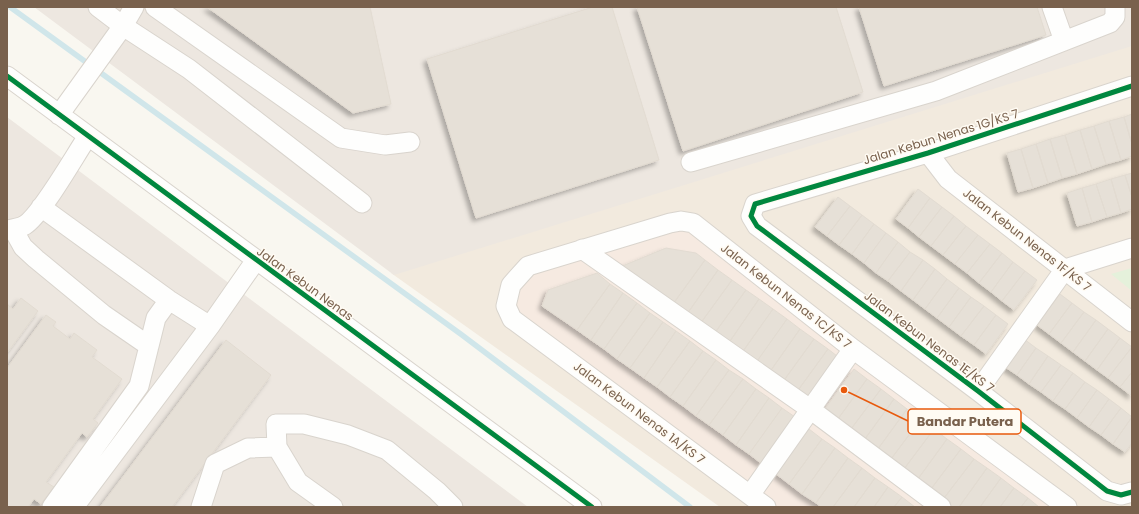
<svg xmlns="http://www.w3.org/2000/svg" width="1139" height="514" font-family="Poppins,sans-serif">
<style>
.residential{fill:#f2eade}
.commercial{fill:#f6eae1}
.industrial{fill:#ede7e0}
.green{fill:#e5f1db}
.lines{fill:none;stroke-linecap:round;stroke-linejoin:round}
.stream{stroke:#d0e6ea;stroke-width:5.5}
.building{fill:#e6e0d7;stroke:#e2dbd1;filter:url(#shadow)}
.minor-casing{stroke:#d9d4cd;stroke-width:21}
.minor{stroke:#fefefd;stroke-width:19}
.cycleway-casing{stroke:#fffbf3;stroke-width:8}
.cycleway{stroke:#00873e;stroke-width:5}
.labels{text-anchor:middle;stroke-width:3;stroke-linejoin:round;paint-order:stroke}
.street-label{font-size:12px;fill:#79614d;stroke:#fffbf3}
.leader{fill:none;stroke:#e8590c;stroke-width:1.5}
.callout-dot{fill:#e8590c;stroke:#fffbf3;stroke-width:1.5}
.callout{fill:#fffbf3;stroke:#e8590c;stroke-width:1.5}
.callout-label{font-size:13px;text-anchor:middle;font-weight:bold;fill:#79614d}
</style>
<defs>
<filter id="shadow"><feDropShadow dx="-3.5" dy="3.5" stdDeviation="2" flood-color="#0004"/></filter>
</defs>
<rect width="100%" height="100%" fill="#f9f7f0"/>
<path class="residential" d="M1132,45v462h-412l-329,-234z"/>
<path class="commercial" d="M690,226l372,281h-284l-262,-192 -1,-28 16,-17z"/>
<path class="industrial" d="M34,7h1098v39l-738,229z
M7,117l521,390h-521z"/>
<path class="green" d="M1132,268v23l-21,-17z"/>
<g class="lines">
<path class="stream" d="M10,7l452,328 228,172"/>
</g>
<path class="building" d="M207,7h163l21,97 -38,9z
M593,7h19l47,153 -183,58 -49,-159z
M637,7h199l27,85 -180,59z
M859,7h178l9,28 -162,51z
M1132,114v30l-8,-27z
M1124,117l8,27v12l-11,4 -12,-39z
M1109,121l12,39 -15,4 -12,-38z
M1094,126l12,38 -14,5 -12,-39z
M1080,130l12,39 -15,5 -12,-39z
M1065,135l12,39 -15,4 -12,-39z
M1050,139l12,39 -14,5 -12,-39z
M1036,144l12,39 -15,5 -12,-39z
M1021,149l12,39 -15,4 -11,-39z
M1132,173v24l-7,-22z
M1125,175l7,22v12l-11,4 -10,-34z
M1111,179l10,34 -14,4 -11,-33z
M1096,184l11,33 -15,5 -10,-34z
M1082,188l10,34 -15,4 -10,-33z
M918,189l12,9 -22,30 -12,-9z
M838,197l12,9 -23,30 -12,-9z
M930,198l12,9 -23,30 -11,-9z
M850,206l12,9 -23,30 -12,-9z
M942,207l12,9 -23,30 -12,-9z
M862,215l12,9 -22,30 -13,-9z
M954,216l12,10 -23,29 -12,-9z
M874,224l12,9 -22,30 -12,-9z
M966,226l12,9 -23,29 -12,-9z
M886,233l12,9 -22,31 -12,-10z
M978,235l12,9 -23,29 -12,-9z
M898,242l12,10 -22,29 -12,-8z
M990,244l12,9 -23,30 -12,-10z
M666,248l30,5 9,7 -32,44 -53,-37z
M910,252l13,8 -22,31 -13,-10z
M1002,253l11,9 -22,30 -12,-9z
M705,260l13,10 -31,44 -14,-10z
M923,260l12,9 -22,31 -12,-9z
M1013,262l12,9 -23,30 -11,-9z
M935,269l12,10 -22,30 -12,-9z
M718,270l14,10 -32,44 -13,-10z
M1025,271l12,9 -23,30 -12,-9z
M597,273l13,11 -33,46 -35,-24 6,-16z
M947,279l12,9 -22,30 -12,-9z
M732,280l14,10 -32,44 -14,-10z
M610,284l13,9 -32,47 -14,-10z
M959,288l12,9 -22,30 -12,-9z
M746,290l13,9 -31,45 -14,-10z
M623,293l14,10 -33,46 -13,-9z
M1060,294l12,9 -23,31 -12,-9z
M971,297l13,9 -23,30 -12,-9z
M21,298l17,13 -31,42v-49l6,5z
M759,299l14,10 -32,45 -13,-10z
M637,303l13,10 -33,46 -13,-10z
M1072,303l12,9 -23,31 -12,-9z
M984,306l12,9 -22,30 -13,-9z
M773,309l14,10 -32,45 -14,-10z
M1084,312l12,8 -23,32 -12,-9z
M650,313l13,9 -33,46 -13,-9z
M46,315l10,7 -3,4 17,13 4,-6 23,17 -5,7 30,22 -29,40 5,4 -11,14 -5,-4 -36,49 8,5 -13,17 -7,-5 -6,8h-21v-139z
M996,315l12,9 -22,30 -12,-9z
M787,319l13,10 -31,44 -14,-9z
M1096,320l12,9 -23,32 -12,-9z
M663,322l13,9 -32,47 -14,-10z
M800,329l14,10 -32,44 -13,-10z
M1108,329l12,9 -23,32 -12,-9z
M676,331l14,10 -33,46 -13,-9z
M1120,338l12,9 -24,31 -11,-8z
M814,339l14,10 -32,44 -14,-10z
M1024,339l12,9 -19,27 -12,-8z
M226,340l45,35 -99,132h-72z
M690,341l13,10 -33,46 -13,-10z
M1132,347v25l-12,15 -12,-9z
M1036,348l12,8 -19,28 -12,-9z
M828,349l13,10 -32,44 -13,-10z
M703,351l13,9 -33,46 -13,-9z
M1048,356l13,9 -20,27 -12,-8z
M716,360l13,10 -33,46 -13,-10z
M1061,365l12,8 -20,28 -12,-9z
M854,369l13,10 -32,44 -13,-10z
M729,370l14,9 -34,46 -13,-9z
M1132,372v24l-12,-9z
M1073,373l12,9 -20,27 -12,-8z
M743,379l13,10 -33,46 -14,-10z
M867,379l14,10 -33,44 -13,-10z
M1085,382l12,8 -20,28 -12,-9z
M756,389l13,9 -33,47 -13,-10z
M881,389l13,10 -32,44 -14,-10z
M1097,390l12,9 -20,28 -12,-9z
M769,398l13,10 -33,46 -13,-9z
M894,399l13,10 -32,44 -13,-10z
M1109,399l12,9 -20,27 -12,-8z
M782,408l13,9 -33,47 -13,-10z
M1121,408l11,9 -19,27 -12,-9z
M907,409l14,10 -33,44 -13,-10z
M1132,417v26l-7,9 -12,-8z
M921,419l13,10 -33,44 -13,-10z
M809,429l13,10 -33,45 -13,-10z
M934,429l13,10 -32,44 -14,-10z
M822,439l13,9 -33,46 -13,-10z
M947,439l14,10 -33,44 -13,-10z
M835,448l13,10 -32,45 -14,-9z
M961,449l13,10 -33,43 -13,-9z
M848,458l14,10 -29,39h-12l-5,-4z
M974,459l13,9 -28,39h-12l-6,-5z
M862,468l13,10 -21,29h-21z
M987,468l14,10 -21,29h-21z
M875,478l13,9 -14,20h-20z
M1001,478l13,10 -14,19h-20z
M888,487l14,10 -8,10h-20z
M1014,488l14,10 -7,9h-21z
M902,497l13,10h-21z
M1028,498l11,9h-18z"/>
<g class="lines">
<g class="minor-casing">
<path id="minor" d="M98,7l25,19 11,-19
M155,7l186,131 44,7 25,-3
M1052,7l12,34
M7,76l585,431
M1132,86l-204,67 -173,51 -4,12 6,10 221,165 129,100 14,4 11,-3
M59,115l64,-89 66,43 173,134
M928,153l20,26 184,143
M691,162l245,-71 174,-68 5,-6v-10
M41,207l128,93 41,26
M13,229l10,18 13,12 68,56 45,31
M7,230c6,-1 13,-2 18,-5 17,-11 50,-70 63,-89
M582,249l228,160 131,98
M978,391l87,-122 67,-21
M750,495l103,-146
M52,507l87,-121 17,-68 13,-18
M74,507l136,-181 46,-66
M201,507l14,-43 33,-16 29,-1
M333,507l-35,-25 -21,-35 -1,-23h28l44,11 39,15 50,41 16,16
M766,507l-254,-188 -6,-13 5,-21 17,-19 142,-43 11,-2 12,2 160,126 214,158"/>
</g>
<use href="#minor" class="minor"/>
<g class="cycleway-casing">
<path id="cycleway" d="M7,76l585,431
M1132,86l-204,67 -173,51 -4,12 6,10 221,165 129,100 14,4 11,-3"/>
</g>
<use href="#cycleway" class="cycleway"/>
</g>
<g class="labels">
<g class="street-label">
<text transform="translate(941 137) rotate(-17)" y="4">Jalan Kebun Nenas 1G/KS 7</text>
<text transform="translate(1027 240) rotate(38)" y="4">Jalan Kebun Nenas 1F/KS 7</text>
<text transform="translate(305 284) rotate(36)" y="4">Jalan Kebun Nenas</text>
<text transform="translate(786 296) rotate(38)" y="4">Jalan Kebun Nenas 1C/KS 7</text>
<text transform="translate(929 342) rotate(37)" y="4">Jalan Kebun Nenas 1E/KS 7</text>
<text transform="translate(639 413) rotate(37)" y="4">Jalan Kebun Nenas 1A/KS 7</text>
</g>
</g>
<path class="leader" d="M844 390L908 421"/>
<circle class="callout-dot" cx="844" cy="390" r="4"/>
<rect class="callout" x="908" y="409" width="113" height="25" rx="4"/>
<g class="callout-label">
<text x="965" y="426">Bandar Putera</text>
</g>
<rect width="1139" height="514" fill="none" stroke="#79614d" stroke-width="16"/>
</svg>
